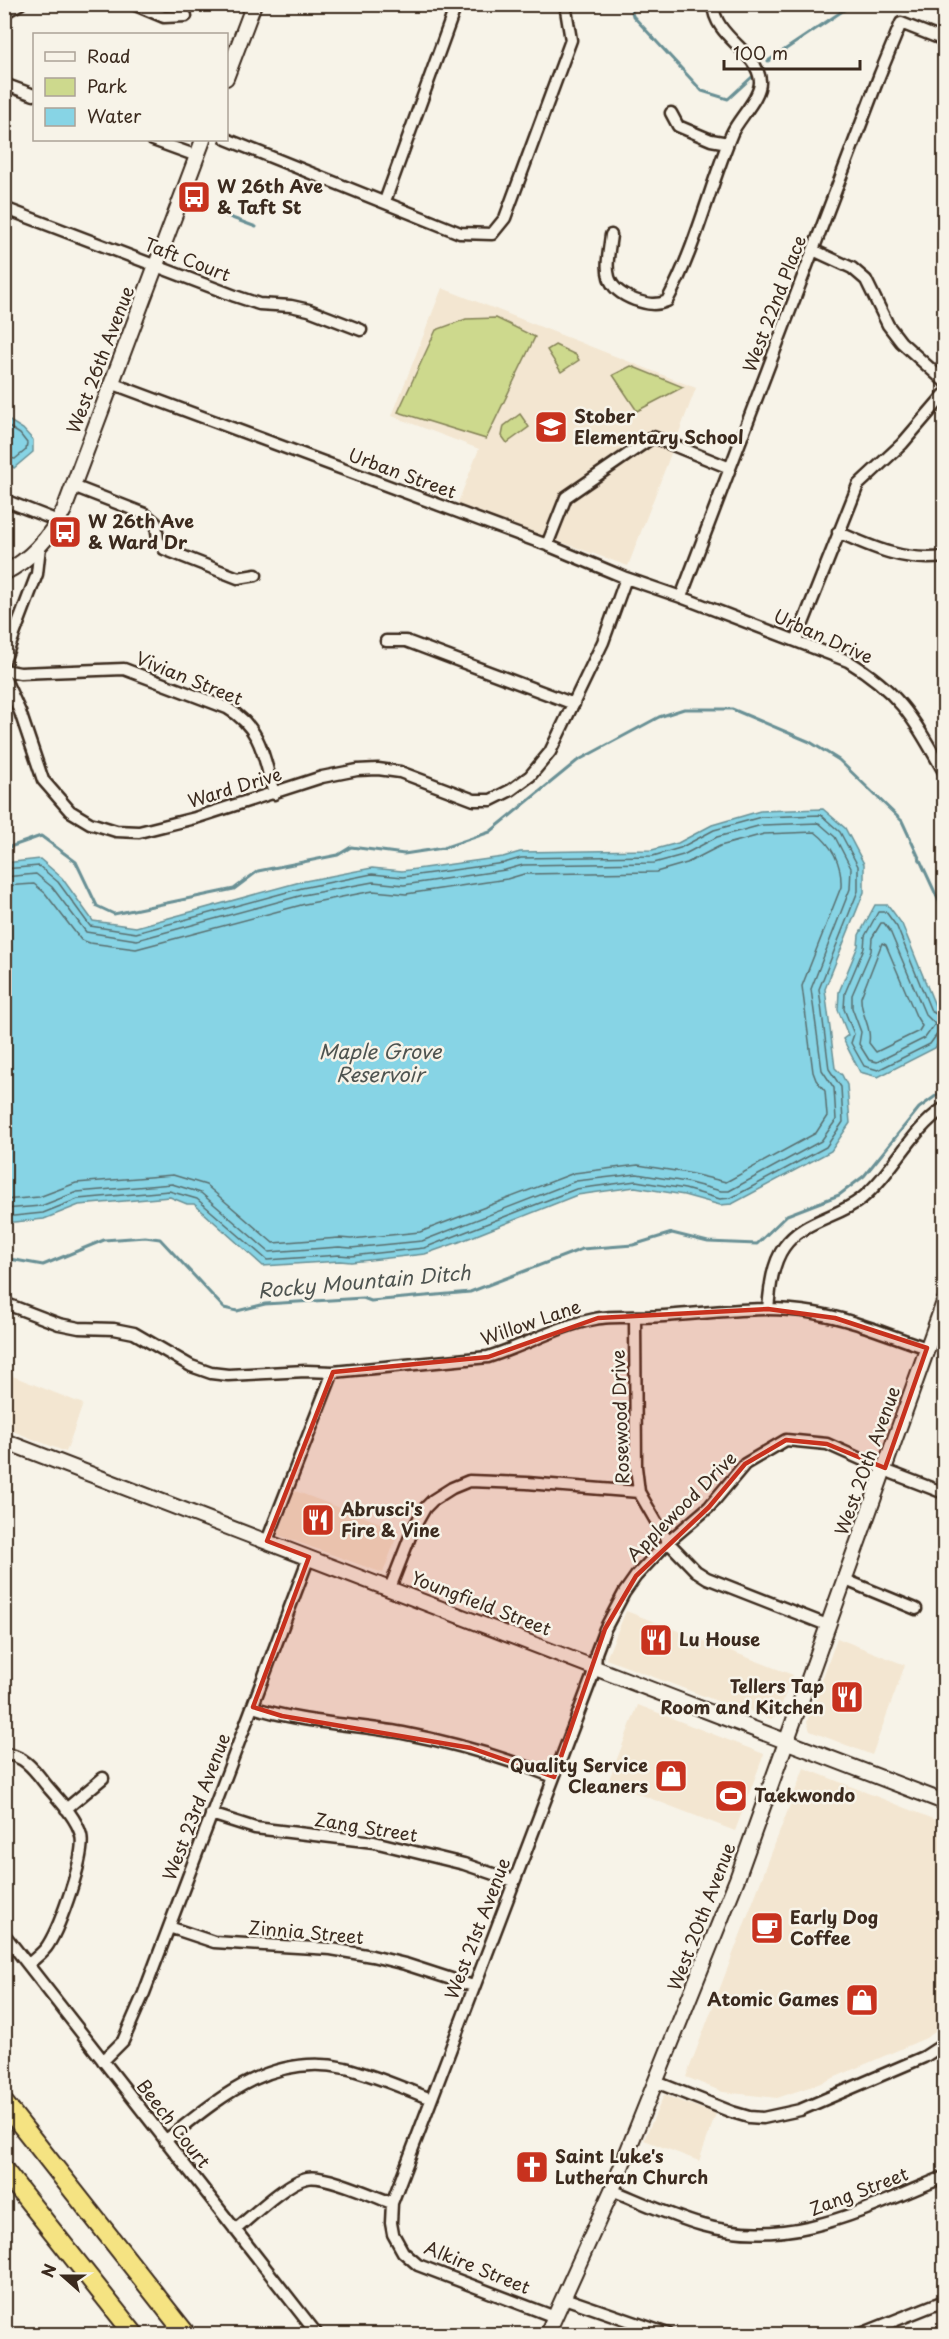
<svg xmlns="http://www.w3.org/2000/svg" width="949" height="2339" font-family="'Playpen Sans',sans-serif">
<style>
.built{fill:#f3e6d1}
.green{fill:#cdd98d;stroke:#848256;stroke-width:1.5}
.water{fill:#87d4e5;stroke:#699095;stroke-width:1.5}
.lines{fill:none;stroke-linecap:round;stroke-linejoin:round}
.shore{stroke:#596e6e;stroke-width:1.5}
.stream{stroke:#699095;stroke-width:3}
.street-casing{stroke:#3b2a1e;stroke-width:15}
.secondary-casing{stroke:#3b2a1e;stroke-width:18}
.highway-casing{stroke:#3b2a1e;stroke-width:22}
.street{stroke:#f7f3e8;stroke-width:10}
.secondary{stroke:#f7f3e8;stroke-width:14}
.highway{stroke:#f5e382;stroke-width:18}
.marked{fill:#c8321e;fill-opacity:0.2;stroke:#c8321e;stroke-width:4.5;stroke-linejoin:round}
.labels{text-anchor:middle;stroke-width:5;stroke-linejoin:round;paint-order:stroke}
.poi-label{font-size:18px;font-weight:bold;fill:#3b2a1e;stroke:#f7f3e8;text-anchor:start}
.street-label{font-size:18px;fill:#3b2a1e;stroke:#f7f3e8}
.water-label{font-size:20px;font-style:italic;fill:#4e5450;stroke:#f7f3e8}
</style>
<rect width="100%" height="100%" fill="#f7f3e8"/>
<filter id="ink" filterUnits="userSpaceOnUse"><feTurbulence type="fractalNoise" baseFrequency=".0167" numOctaves="2"/><feDisplacementMap in="SourceGraphic" scale="12" xChannelSelector="R" yChannelSelector="G"/><feConvolveMatrix kernelMatrix="1 2 1 2 8 2 1 2 1" color-interpolation-filters="sRGB"/></filter>
<g filter="url(#ink)">
<path class="built" d="M442,288l254,100 -68,178 -171,-61 22,-56 -87,-33z
M5,1373l78,31 -17,48 -61,-24z
M295,1491l104,39 -16,43 -105,-38z
M626,1611l167,64 -15,39 -7,5 -34,-13h-7l-124,-47z
M837,1638l68,27 -33,90 -62,-24 -3,-9z
M638,1705l126,49 -29,77 -127,-49z
M804,1768l140,55v203l-18,12 -102,44 -47,16 -54,-6 -37,-15z
M664,2095l52,19 -17,47 -55,-21z"/>
<path class="green" d="M496,318l39,19 -49,102 -88,-27 38,-82 30,-11z
M555,345l21,10 3,5 -18,12 -14,-22z
M631,366l52,21 -46,24 -24,-36z
M520,414l9,13 -22,16 -5,-7 2,-10z"/>
<path class="water" d="M5,418l18,11 10,11v12l-19,16 -9,-7z
M823,809l22,19 19,36v28l-39,97 10,79 7,7 5,10 3,38 -19,28 -99,53 -12,1 -36,-10 -49,-8 -58,8 -118,47 -34,12 -74,8 -11,-1 -77,5 -69,-62h-7l-17,-7 -91,8 -35,14 -39,4v-360l35,-4 22,19 31,43 43,6 164,-45 72,-14 30,3 101,-14 17,-5 132,-2 26,-7 34,-18 48,-14z
M875,905h13l14,19 34,84h8v25l-9,15 -57,29 -18,-5 -17,-33 5,-4 -10,-25 1,-18 19,-46 1,-11z"/>
<g class="lines">
<path class="shore" d="M4,424l16,10 7,9 -1,7 -11,9 -11,-2
M4,869l35,-3 19,16 32,44 46,7 166,-45 70,-14 31,3 101,-14 17,-5 132,-2 27,-8 34,-18 47,-13 60,-2 19,17 18,34v25l-39,98 10,80 12,18 2,35 -17,25 -95,51 -11,1 -35,-10 -49,-8 -60,8 -152,59 -73,8 -12,-1 -72,5 -70,-61 -28,-8 -91,8 -35,14 -39,4
M4,877l32,-3 16,13 34,45 51,8 166,-45 70,-13 31,3 101,-15 18,-5 131,-2 29,-8 34,-18 45,-12 57,-2 16,14 16,31 -1,21 -39,100 11,81 12,18 2,32 -15,21 -92,50h-8l-35,-9 -49,-8 -61,7 -154,60 -71,7 -12,-1 -70,5 -68,-59 -29,-9 -95,8 -36,14 -37,3
M4,886l30,-2 11,9 36,47 9,3 46,6 169,-45 68,-13 33,3 101,-15 17,-5 132,-2 31,-9 33,-17 44,-12 51,-2c18,14 27,33 26,55l-39,99 11,86 3,8 9,11 2,25 -11,17 -90,49 -38,-9 -50,-8 -64,8 -154,59 -69,7 -12,-1 -66,5 -67,-58 -33,-10 -97,8 -37,14 -35,3
M881,923h3l6,8 35,83 10,10 -10,14 -48,24 -8,-2 -10,-16 2,-12 -9,-24v-13l19,-44 1,-13z
M882,943l4,2 30,71 6,10 -3,5 -43,21 -7,-9c3,-17 -9,-29 -8,-46z
M944,1014h-8l-5,-3 -34,-84 -11,-15h-8l-13,24 -1,12 -19,45 -1,16 10,25 -3,9 13,23 14,4 52,-26 8,-11 6,-2"/>
<path class="stream" d="M630,4l3,12 69,75 26,8 24,-22
M768,61l85,-57
M224,215l32,12
M4,849l37,-13 35,26 21,44 17,8 120,-25 24,-18 80,-16 13,-8 53,7 39,-6 47,-16 87,-71 82,-44 25,-8h48l78,33 29,18 63,61 42,91
M4,1258l39,7 61,-25 41,-3 15,2 64,69 13,3 28,-7 98,-6 8,3 99,-9 112,-43 51,-4 39,-12 36,9 49,2 30,-29 52,-20 25,-19 55,-68 25,-18"/>
<g class="street-casing">
<path id="street" d="M133,4l31,13 22,-1
M4,13l16,-9
M4,84l30,11
M671,113l7,13 33,14 17,3
M226,139l234,94 32,1 13,-16 66,-178 -6,-36
M153,140l44,16
M385,201l70,-193 4,-4
M4,208l231,88 24,8 32,2 18,4 52,20
M611,235c-4,32 -11,52 24,65 12,4 21,6 32,1 29,-53 42,-113 65,-168 7,-15 29,-36 28,-52 -2,-30 -46,-43 -47,-77
M813,250l39,18 14,12 22,45 13,17 43,39
M111,383l436,162 79,33 55,19 167,64c53,32 66,59 96,111
M73,486l72,28 11,9 2,17 6,9 74,29 18,-3
M4,500l54,21
M838,532c35,16 67,30 106,25
M547,545l19,-48 87,-60 77,31
M681,597l199,-523 21,-51 43,17
M386,641h20l168,63
M796,641l62,-156 44,-41 42,-49
M4,661l33,-87 3,-28
M4,670l16,3 104,-4 103,39c35,20 37,50 47,86
M4,677l16,35 23,68 27,31 20,12 26,8 23,1 56,-14 127,-41 35,-7 21,-1 22,3 74,28h17l20,-10 19,-14 20,-24 53,-110 23,-64
M4,1303l55,21 20,4 35,1 20,4 57,33 20,7 17,2 78,-4 27,1 155,-15c36,-11 70,-31 107,-38 18,-4 49,-1 69,-3 49,-3 100,-12 150,-3 38,6 76,23 113,35
M768,1309c2,-21 4,-45 16,-62 19,-27 53,-29 77,-48 32,-26 49,-68 83,-91
M635,1318l1,149 3,25 29,50 28,29 11,7 120,47
M267,1541l66,-169
M843,1579l73,30
M390,1588l23,-59 12,-21 8,-8 19,-12 17,-7 58,2 112,9
M253,1707c48,16 100,17 150,26 52,10 102,25 151,44
M4,1754c21,1 31,17 43,32 12,14 29,31 34,49 5,20 -21,91 -33,110 -4,7 -13,13 -19,19
M66,1809l37,-31
M211,1814l44,14 119,14 90,22 50,17
M169,1927l45,15 117,7 41,7 33,8 68,22
M4,1934l313,400
M103,2061l20,-20 21,-48 165,-436
M656,2082l76,30 17,5 14,1 37,-8 124,-53 20,-13
M165,2141c54,-43 106,-89 180,-73 29,7 58,20 86,31
M612,2190c29,12 59,26 90,35 88,25 163,-16 242,-48
M235,2230c17,-14 52,-48 72,-52 18,-4 66,18 85,25
M564,2298l104,36
M555,2317l-137,-52 -15,-13 -10,-18 -2,-11 1,-20 199,-523 4,-13 1,-14 9,-24 19,-36 12,-17 32,-34 41,-35 36,-43 41,-24 41,4 65,29 52,20
M861,2334l83,-33"/>
</g>
<g class="secondary-casing">
<path id="secondary" d="M226,78l28,-74
M4,573c28,-14 46,-36 60,-63l139,-370
M4,1441l940,361
M547,2334l65,-144 125,-311 207,-577"/>
</g>
<g class="highway-casing">
<path id="highway" d="M4,2103l182,231
M4,2170l130,164"/>
</g>
<use href="#street" class="street"/>
<use href="#secondary" class="secondary"/>
<use href="#highway" class="highway"/>
</g>
</g>
<path class="marked" d="M768,1309l67,9 92,30 -42,120 -58,-24 -41,-4 -41,24 -36,43 -73,69 -31,53 -51,148 -83,-29 -189,-32 -29,-9 56,-150 -42,-16 66,-169 155,-15 110,-39z"/>
<defs>
<g id="bus-square" transform="scale(1.725)"><rect x="-9" y="-9" width="18" height="18" rx="4" fill="#c8321e" stroke="#f7f3e8"/><path d="M-5-6H5V4H4V6H2V4H-2V6H-4V4H-5ZM-3.5-4V0h7V-4ZM-3.5 1.2v1.5H-2V1.2ZM2 1.2v1.5H3.5V1.2Z" fill="#fff"/></g>
<g id="school-square" transform="scale(1.725)"><rect x="-9" y="-9" width="18" height="18" rx="4" fill="#c8321e" stroke="#f7f3e8"/><path d="M0-5L7-2L0 1L-7-2ZM-4 1L0 2.5L4 1V4Q0 6-4 4Z" fill="#fff"/></g>
<g id="restaurant-square" transform="scale(1.725)"><rect x="-9" y="-9" width="18" height="18" rx="4" fill="#c8321e" stroke="#f7f3e8"/><path d="M-5-6h1v4h1v-4h1v4h1v-4h1v5L-1.5 .5V6h-2V.5L-5-1ZM5-6V6H3V1.5H1.5Q1.5-4 5-6Z" fill="#fff"/></g>
<g id="shop-square" transform="scale(1.725)"><rect x="-9" y="-9" width="18" height="18" rx="4" fill="#c8321e" stroke="#f7f3e8"/><path d="M-5-2.5h2.3a2.7 3.5 0 0 1 5.4 0H5L5.5 6h-11ZM-1.5-2.5h3a1.5 2.3 0 0 0-3 0Z" fill="#fff"/></g>
<g id="stadium-square" transform="scale(1.725)"><rect x="-9" y="-9" width="18" height="18" rx="4" fill="#c8321e" stroke="#f7f3e8"/><path d="M0-5a6.5 5 0 1 0 0 10a6.5 5 0 1 0 0-10ZM-3.5-1.8h7v3.6h-7Z" fill="#fff"/></g>
<g id="cafe-square" transform="scale(1.725)"><rect x="-9" y="-9" width="18" height="18" rx="4" fill="#c8321e" stroke="#f7f3e8"/><path d="M-5.5-4.5H6V0H3Q3 3.5 0 3.5H-2.5Q-5.5 3.5-5.5 0ZM3-3.2v2h1.7v-2ZM-6 4.5H4V6H-6Z" fill="#fff"/></g>
<g id="church-square" transform="scale(1.725)"><rect x="-9" y="-9" width="18" height="18" rx="4" fill="#c8321e" stroke="#f7f3e8"/><path d="M-1.2-6h2.4v3.5h3.3v2.4h-3.3V6h-2.4V-.1h-3.3v-2.4h3.3Z" fill="#fff"/></g>
</defs>
<g fill-rule="evenodd">
<use href="#bus-square" x="194" y="197"/>
<use href="#school-square" x="551" y="427"/>
<use href="#bus-square" x="65" y="532"/>
<use href="#restaurant-square" x="318" y="1520"/>
<use href="#restaurant-square" x="656" y="1640"/>
<use href="#restaurant-square" x="847" y="1697"/>
<use href="#shop-square" x="671" y="1776"/>
<use href="#stadium-square" x="731" y="1796"/>
<use href="#cafe-square" x="767" y="1928"/>
<use href="#shop-square" x="862" y="2000"/>
<use href="#church-square" x="532" y="2167"/>
</g>
<g class="labels">
<g class="poi-label">
<text x="217" y="193">W 26th Ave<tspan x="217" dy="21">&amp; Taft St</tspan></text>
<text x="574" y="423">Stober<tspan x="574" dy="21">Elementary School</tspan></text>
<text x="88" y="528">W 26th Ave<tspan x="88" dy="21">&amp; Ward Dr</tspan></text>
<text x="341" y="1516">Abrusci's<tspan x="341" dy="21">Fire &amp; Vine</tspan></text>
<text x="679" y="1646">Lu House</text>
<text x="824" y="1693" text-anchor="end">Tellers Tap<tspan x="824" dy="21">Room and Kitchen</tspan></text>
<text x="648" y="1772" text-anchor="end">Quality Service<tspan x="648" dy="21">Cleaners</tspan></text>
<text x="754" y="1802">Taekwondo</text>
<text x="790" y="1924">Early Dog<tspan x="790" dy="21">Coffee</tspan></text>
<text x="839" y="2006" text-anchor="end">Atomic Games</text>
<text x="555" y="2163">Saint Luke's<tspan x="555" dy="21">Lutheran Church</tspan></text>
</g>
<g class="street-label">
<text transform="translate(187 260) rotate(21)" y="6">Taft Court</text>
<text transform="translate(775 304) rotate(-69)" y="6">West 22nd Place</text>
<text transform="translate(101 360) rotate(-69)" y="6">West 26th Avenue</text>
<text transform="translate(402 474) rotate(20)" y="6">Urban Street</text>
<text transform="translate(823 637) rotate(24)" y="6">Urban Drive</text>
<text transform="translate(189 679) rotate(22)" y="6">Vivian Street</text>
<text transform="translate(235 788) rotate(-17)" y="6">Ward Drive</text>
<text transform="translate(531 1323) rotate(-19)" y="6">Willow Lane</text>
<text transform="translate(621 1417) rotate(-92)" y="6">Rosewood Drive</text>
<text transform="translate(868 1461) rotate(-70)" y="6">West 20th Avenue</text>
<text transform="translate(682 1507) rotate(-45)" y="6">Applewood Drive</text>
<text transform="translate(481 1604) rotate(21)" y="6">Youngfield Street</text>
<text transform="translate(197 1807) rotate(-69)" y="6">West 23rd Avenue</text>
<text transform="translate(366 1828) rotate(9)" y="6">Zang Street</text>
<text transform="translate(702 1917) rotate(-69)" y="6">West 20th Avenue</text>
<text transform="translate(478 1929) rotate(-69)" y="6">West 21st Avenue</text>
<text transform="translate(306 1933) rotate(5)" y="6">Zinnia Street</text>
<text transform="translate(173 2124) rotate(52)" y="6">Beech Court</text>
<text transform="translate(859 2192) rotate(-21)" y="6">Zang Street</text>
<text transform="translate(477 2268) rotate(22)" y="6">Alkire Street</text>
</g>
<g class="water-label">
<text x="380" y="1059">Maple Grove<tspan x="380" dy="23">Reservoir</tspan></text>
<text transform="translate(364 1282) rotate(-5)" y="7">Rocky Mountain Ditch</text>
</g>
</g>
<rect width="949" height="2339" fill="none" stroke="#f7f3e8" stroke-width="24"/>
<rect x="12" y="12" width="925" height="2315" fill="none" stroke="#3b2a1e" stroke-width="2" filter="url(#ink)"/>
<rect x="33" y="33" width="195" height="108" fill="#f7f3e8" stroke="#aca397" stroke-width="1.5"/>
<rect x="45" y="52" width="30" height="9" fill="#f7f3e8" stroke="#aca397" stroke-width="1.5"/>
<text x="87" y="63" font-size="18" fill="#3b2a1e">Road</text>
<rect x="45" y="78" width="30" height="18" fill="#cdd98d" stroke="#aca397" stroke-width="1.5"/>
<text x="87" y="93" font-size="18" fill="#3b2a1e">Park</text>
<rect x="45" y="108" width="30" height="18" fill="#87d4e5" stroke="#aca397" stroke-width="1.5"/>
<text x="87" y="123" font-size="18" fill="#3b2a1e">Water</text>
<g transform="translate(63 2276) rotate(291)" stroke="#f7f3e8" stroke-width="4.5" paint-order="stroke">
<path d="M0-4.5L10 22L0 15L-10 22Z" fill="#3b2a1e"/>
<text y="-9" font-size="16" font-weight="bold" text-anchor="middle" fill="#3b2a1e">N</text>
</g>
<path d="M724 60v9h136v-9" fill="none" stroke="#3b2a1e" stroke-width="3"/>
<text x="733" y="60" font-size="18" fill="#3b2a1e" stroke="#f7f3e8" stroke-width="4.5" paint-order="stroke">100 m</text>
</svg>
